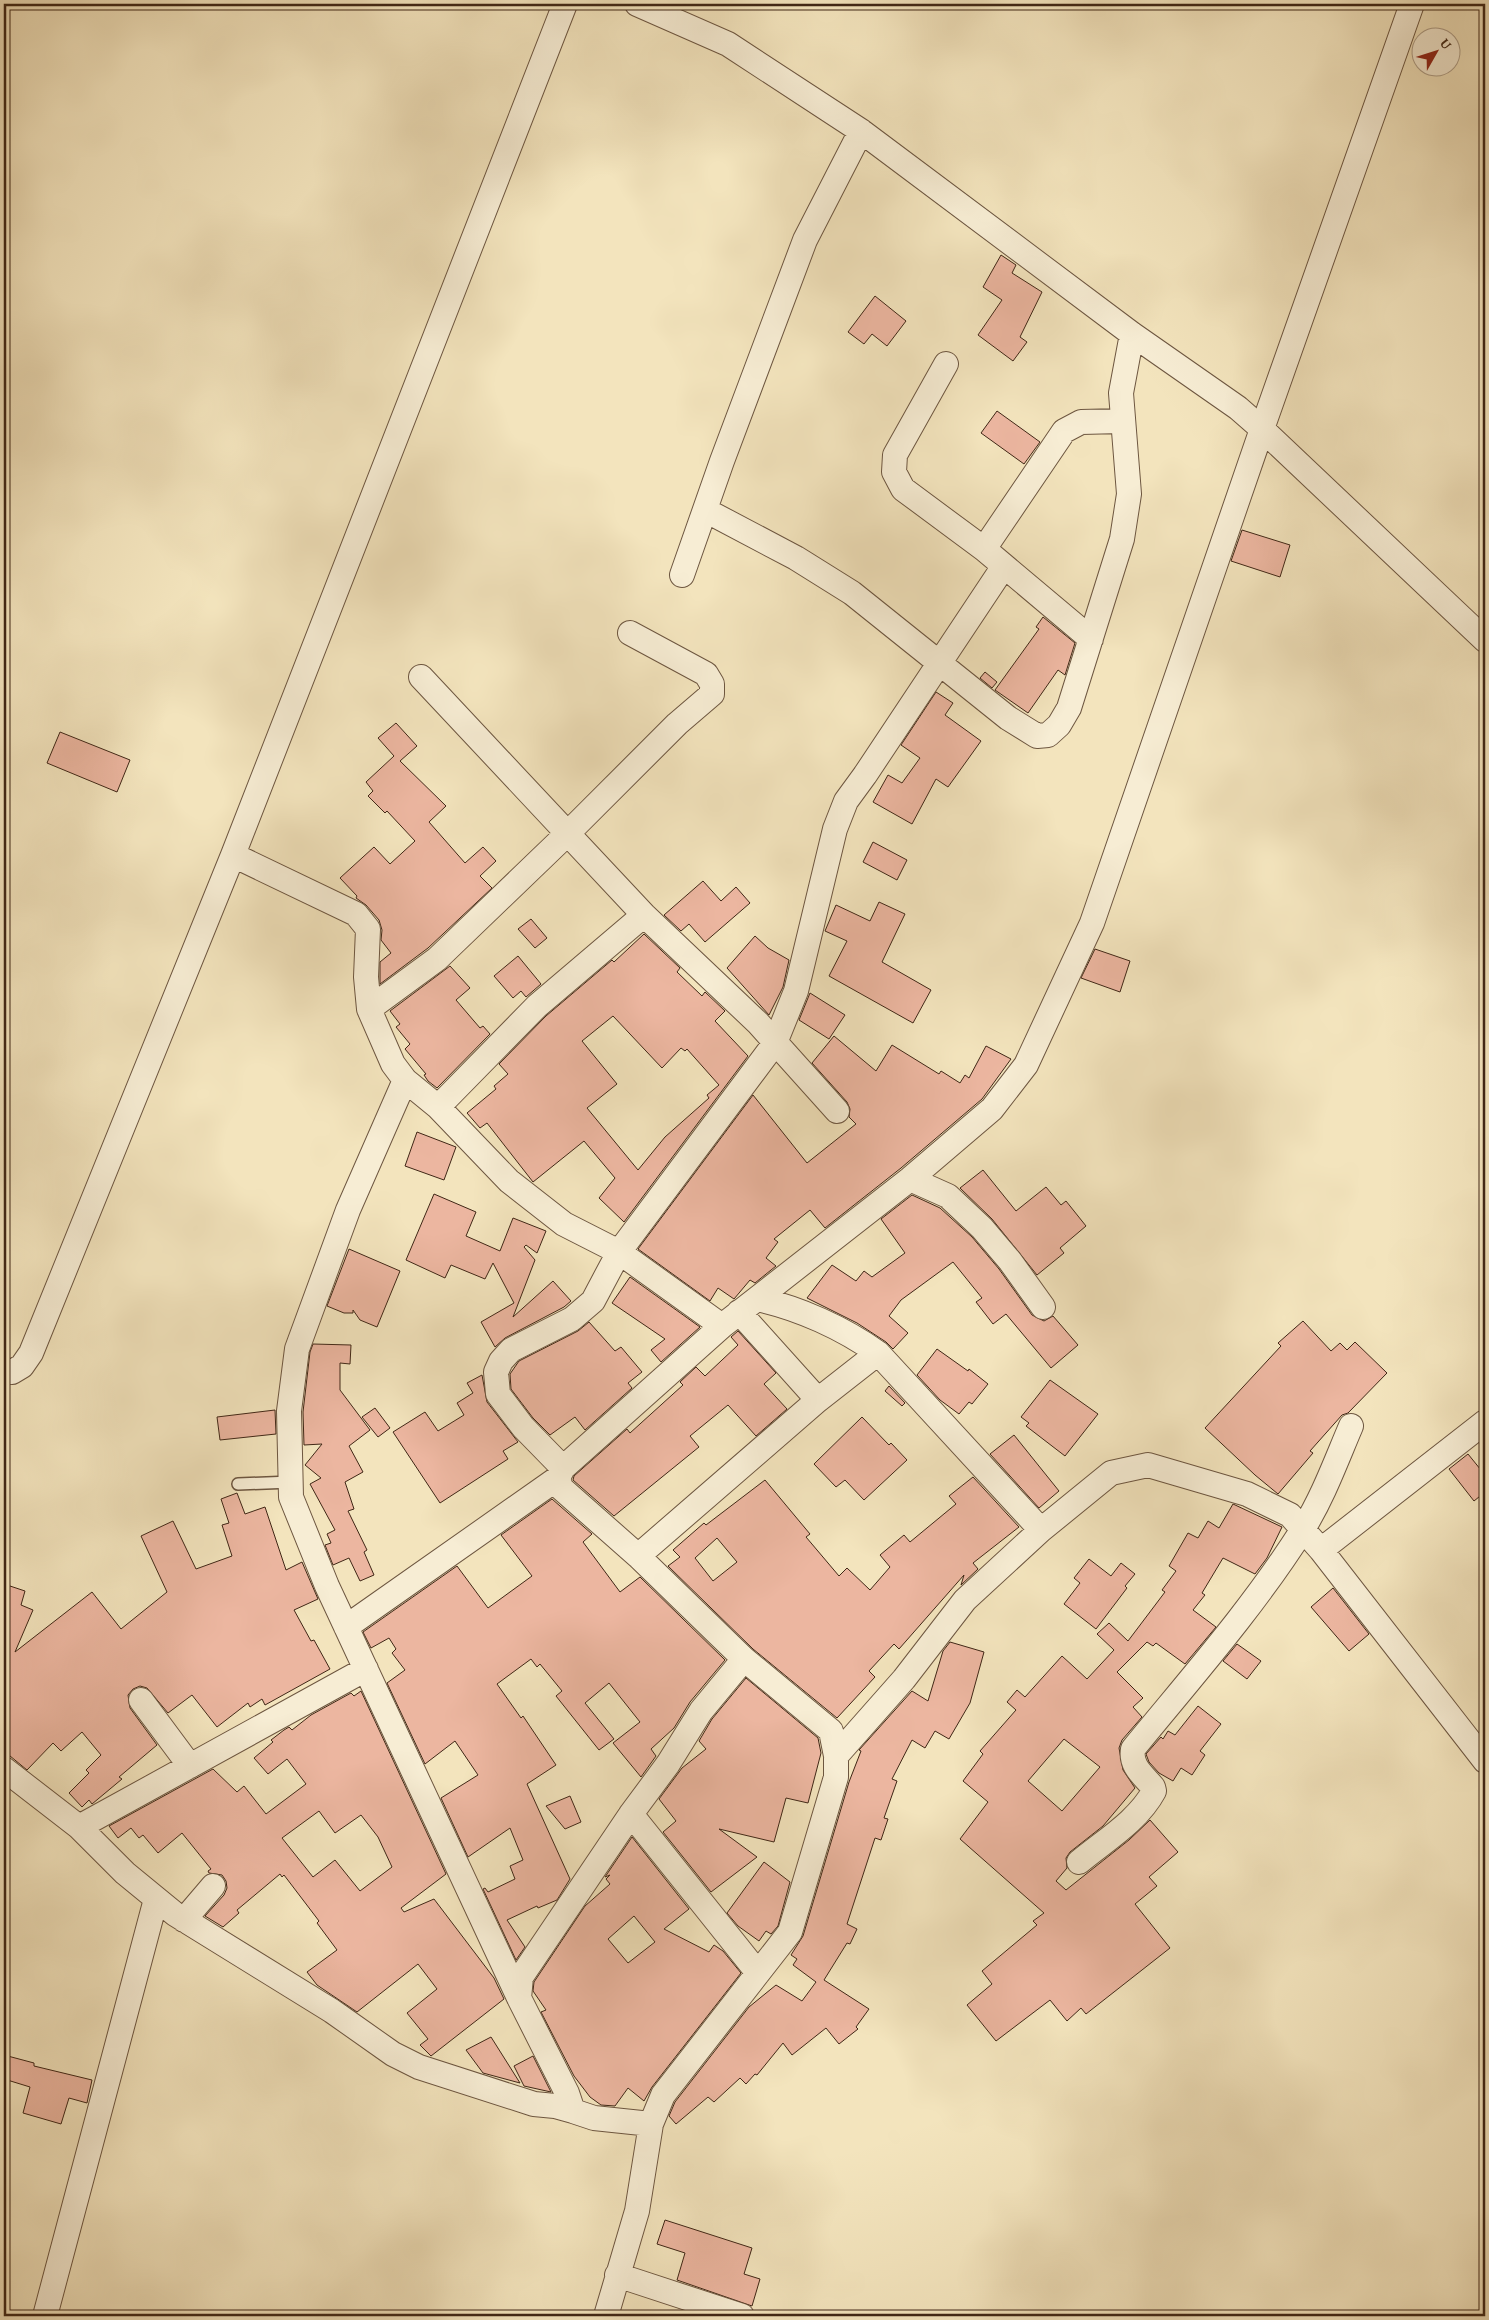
<svg xmlns="http://www.w3.org/2000/svg" width="1489" height="2320" font-family="'Gentium Book Plus',serif">
<style>
.building{fill:#ecb6a0;stroke:#402716;fill-rule:evenodd}
.lines{fill:none;stroke-linecap:round;stroke-linejoin:round}
.service-casing{stroke:#6d5640;stroke-width:14}
.minor-casing{stroke:#6d5640;stroke-width:26}
.service{stroke:#f7edd4;stroke-width:11}
.minor{stroke:#f7edd4;stroke-width:24}
</style>
<rect width="100%" height="100%" fill="#f3e4bd"/>
<filter id="stains"><feTurbulence type="fractalNoise" baseFrequency=".004" numOctaves="4"/><feColorMatrix values="0 0 0 0 .2 0 0 0 0 .09 0 0 0 0 .02 0 0 0 .5 -.17"/></filter>
<radialGradient id="worn" r=".72"><stop offset=".6" stop-color="#630" stop-opacity="0"/><stop offset="1" stop-color="#630" stop-opacity=".3"/></radialGradient>
<path class="building" d="M1001,255l15,10 -4,8 30,19 -22,45 7,5 -14,19 -35,-26 24,-35 -19,-13z
M875,296l31,25 -19,25 -15,-12 -8,10 -16,-12z
M997,411l43,31 -16,22 -43,-31z
M1242,530l48,15 -10,32 -49,-16z
M1043,617l32,26 -10,32 -7,-5 -30,43 -33,-23 44,-61 -3,-2z
M985,672l12,10 -5,6 -12,-10z
M936,692l17,11 -8,12 36,26 -33,46 -12,-8 -24,45 -39,-22 15,-27 14,8 18,-25 -19,-13z
M396,723l21,23 -17,15 46,45 -17,16 36,41 18,-16 13,14 -16,15 12,12 -64,60 -48,36v-22l11,-9 -10,-13 1,-10 -3,-10 -13,-15 -10,-7 1,-2 -17,-18 34,-31 16,17 25,-23 -28,-30 -2,2 -17,-17 5,-5 -7,-9 28,-26 -16,-18z
M60,732l70,28 -13,32 -70,-29z
M873,842l34,18 -10,20 -34,-18z
M703,881l18,20 15,-14 14,16 -45,39 -16,-18 -8,7 -17,-16z
M879,902l26,12 -23,48 49,28 -18,33 -84,-47 18,-35 -22,-10 11,-26 34,16z
M531,919l16,19 -12,10 -17,-19z
M644,934l36,34 -3,4 25,24 3,-4 20,19 -10,10 33,35 -124,166 -25,-24 16,-20 -31,-37 -51,41 -46,-59 -7,5 -13,-15 29,-24 -2,-3 14,-12 -9,-10 47,-48 66,-56 2,2zM613,1016l49,52 19,-20 4,3 2,-2 32,36 -12,10 2,3 -44,39 -27,33 -51,-62 30,-24 -35,-43z
M755,936l13,12 21,12 -6,27 -14,28 -42,-47z
M1095,949l35,12 -10,31 -39,-14z
M518,956l23,28 -15,13 -5,-6 -8,7 -19,-22z
M450,966l20,22 -14,12 24,28 3,-2 7,8 -53,54 -9,-7 -4,-6 2,-1 -21,-25 5,-5 -14,-17 4,-3 -10,-13z
M810,993l35,22 -16,24 -30,-19z
M834,1036l42,35 16,-26 47,29 2,-3 19,12 5,-8 4,3 17,-32 25,13 -29,40 -81,69 -76,60 -15,-18 -36,29 4,3 -12,16 10,8 -21,17 -5,-3 -16,19 -16,-11 -8,13 -72,-52 115,-154 54,68 49,-39 -7,-7 1,-8 -3,-7 -35,-39z
M417,1132l39,15 -12,33 -39,-14z
M983,1170l33,41 30,-24 15,18 5,-4 20,25 -26,22 4,5 -27,22 -45,-56 -32,-31z
M434,1194l42,18 -10,24 34,15 13,-33 33,13 -9,22 -11,-8 -2,2 11,13 -22,57 40,-36 18,20 -7,6 -59,31 -10,9 -14,-25 33,-19 -21,-40 -8,16 -34,-14 -6,13 -39,-18z
M912,1195l28,13 32,29 27,32 33,46 12,6 9,-5 25,29 -27,23 -45,-54 -13,10 -17,-22 6,-4 -29,-36 -52,38 -12,16 19,17 -15,16 -7,-7 -29,-19 -50,-25 25,-33 24,16 8,-10 8,6 33,-24 -24,-34z
M349,1249l51,22 -23,56 -17,-7 -7,-10v3h-9l-17,-7z
M630,1277l70,50 -39,35 -10,-12 14,-11 -53,-36z
M1303,1321l28,30 9,-8 7,7 8,-8 32,31 -39,40 -6,2 -32,36 3,2 -35,41 -23,-19 -50,-47 76,-82 -3,-3z
M589,1322l26,29 6,-4 21,25 -14,11 4,5 -47,42 -10,-13 -25,18 -17,-17 -22,-29 -1,-15 9,-13 59,-30z
M738,1331l38,42 -12,11 23,25 -31,27 -28,-31 -38,31 9,11 -85,69 -41,-36 1,-4 53,-47 3,4 53,-48 -3,-3 16,-15 9,9 33,-31 -7,-8z
M313,1344l38,1 -1,19 -10,-1v27l30,40 -21,16 14,26 -18,10 9,27 -6,2 19,39 -3,2 10,23 -14,6 -11,-23 -16,7 -8,-20 6,-2 -4,-9 8,-4 -25,-46 11,-6 -16,-13 17,-21 -18,1 -1,-33 7,-60z
M937,1349l31,22 1,-2 19,15 -16,20 -3,-2 -10,12 -19,-14 -23,-25z
M482,1375l5,27 31,40 -15,9 5,8 -68,44 -47,-71 32,-20 13,19 26,-16 -7,-12 16,-10 -6,-10z
M1050,1380l48,34 -33,42 -39,-30 3,-3 -8,-6z
M889,1386l16,17 -3,3 -17,-15z
M375,1408l15,20 -12,9 -16,-20z
M275,1410l1,24 -56,6 -3,-23z
M862,1417l27,28 2,-2 16,17 -43,40 -19,-20 -9,7 -22,-23z
M1014,1435l45,56 -20,17 -49,-54z
M1468,1454l17,21v17l-11,9 -25,-32z
M973,1477l46,50 -46,36 5,6 -17,16 3,-10 -65,74 -5,-5 -25,27 6,6 -38,41 -84,-69 -85,-83 12,-9 -7,-7 31,-27 2,2 59,-45 45,54 -4,3 33,39 8,-8 23,22 20,-23 -10,-12 24,-20 6,7 46,-38 -7,-8zM717,1538l20,24 -24,19 -18,-23z
M237,1493l8,21 20,-7 21,63 16,-8 16,37 -24,11 17,31 3,-1 16,29 -65,36 -3,-6 -12,8 -2,-4 -31,24 -25,-32 -24,18 -21,-25 -7,-2 -7,3 -5,6 2,13 27,37 -38,32 3,2 -30,25 -3,-4 -7,7 -13,-14 20,-20 -3,-3 15,-15 -19,-23 -21,19 -8,-8 -26,27 -23,-19v-167l21,7 -4,14 12,5 -18,42 77,-60 29,37 46,-37 -26,-56 32,-15 23,48 36,-13 -10,-31 7,-2 -8,-24z
M552,1499l40,35 -9,8 37,50 20,-15 85,83 -35,42 -16,26 -23,21 5,7 -15,21 -28,-34 27,-21 -31,-39 -24,20 29,36 -15,11 -43,-54 6,-5 -22,-27 -3,3 -6,-8 -34,25 24,34 2,-2 33,49 -29,19 43,95 -13,21 -19,8 -1,-2 -30,14 18,27 -9,13 -33,-71 2,-1 3,4 27,-13 -5,-13 13,-6 -13,-32 -42,29 -27,-59 37,-23 -23,-34 -30,23 -38,-81 18,-13 -13,-17 4,-4 -7,-11 -18,10 -8,-16 94,-66 31,42 44,-32 -31,-41z
M1233,1504l49,23 -15,31 -12,16 -32,-16 -21,35 3,2 -12,15 23,17 -31,37 -29,-21 -3,3 -6,-4 -30,30 26,26 -10,9 9,10 -20,23 -3,8 4,22 12,18 -32,38 -33,26 -4,6 1,10 -11,13 10,9 63,-50 21,-20 28,32 -29,25 8,9 -22,18 35,44 -84,66 -5,-6 -14,13 -17,-21 -54,41 -29,-36 25,-21 -10,-13 55,-46 -4,-4 11,-8 -84,-74 28,-37 -25,-21 20,-27 -3,-3 36,-41 -9,-8 10,-12 8,7 37,-41 25,23 27,-29 -17,-16 12,-11 19,18 37,-49 -3,-2 14,-19 -7,-5 19,-33 10,5 10,-17 11,7zM1064,1739l36,28 -38,44 -34,-30z
M1089,1559l22,17 10,-13 14,11 -10,12 2,2 -31,41 -32,-25 16,-21 -6,-5z
M1333,1588l36,46 -20,17 -38,-44z
M950,1642l34,10 -14,51 -21,36 -14,-8 -10,17 -13,-8 -20,39 5,2 -13,37 4,1 -7,21 -6,-2 -28,86 10,5 -7,15 -3,-1 -23,37 45,29 -13,18 2,2 -19,15 -13,-16 -34,27 -9,-12 -26,32 -2,-1 -9,10 -6,-6 -26,24 -6,-5 -32,27 -7,-8 6,-14 74,-95 27,-22 26,16 14,-19 -23,-17 4,-6 -6,-4 12,-19 46,-154 12,-31 -2,-1 53,-59 16,10 15,-50z
M1237,1644l24,17 -14,18 -24,-18z
M746,1678l72,60 3,15 -13,50 -22,-5 -12,44 -55,-13 38,28 -46,35 -48,-60 13,-11 -17,-22 23,-31 24,-19 -7,-8 13,-22z
M361,1691l85,183 -45,34 3,4 30,-13 60,79 10,21 -73,57 -11,-11 8,-6 -21,-26 30,-24 -19,-25 -61,48 -40,-27 -10,-13 30,-22 -20,-27 2,-2 -35,-46 -2,2 -2,-3 -43,36 2,3 -16,14 -18,-11 19,-21 3,-7 -1,-7 -4,-6 -13,-2 -1,-2 3,-2 -29,-36 -24,20 -15,-18 -4,3 -8,-10 -13,10 -9,-12 104,-57 24,23 7,-6 22,28 40,-30 -19,-25 -19,15 -14,-16 19,-16 -2,-2 13,-10 5,-3 3,3 19,-15 40,-22 3,3zM319,1811l16,22 26,-18 17,22 14,30 -32,24 -25,-31 -22,17 -31,-39z
M1198,1706l23,18 -21,27 5,4 -13,20 -11,-7 -8,13 -14,-8 -10,-11 -3,-8 15,-17 2,2 5,-8 7,4z
M570,1796l11,26 -16,7 -19,-23z
M632,1837l57,72 -25,20 45,23 5,-7 9,6 18,22 -89,114 -8,14 -16,-13 -13,18 -14,-1 -11,-8 -16,-21 -33,-64 5,-2 -13,-19 1,-9 51,-76 25,-22 -4,-5 4,-4 -5,2zM634,1916l21,26 -27,21 -20,-24z
M764,1862l26,20 -12,44 -7,8 -5,-3 -7,10 -21,-15 -11,-13z
M491,2037l29,46 -37,-10 -17,-23z
M4,2055l30,8v3l58,14 -5,23 -18,-5 -8,26 -38,-11 7,-26 -26,-8z
M533,2056l18,36 -27,-6 -10,-20z
M665,2220l87,28 -8,26 16,5 -8,27 -75,-26 8,-27 -28,-9z"/>
<g class="lines">
<g class="service-casing">
<path id="service" d="M238,1484l53,-2"/>
</g>
<g class="minor-casing">
<path id="minor" d="M1412,4l-150,425 223,211
M946,364l-51,91 -1,17 9,17 81,60 107,90
M705,510l91,48 56,35 156,125 29,18 11,-1 11,-10 10,-17 53,-169 7,-45 -8,-101 11,-59
M984,549l80,-118 17,-9 40,-1
M682,575l40,-114 83,-221 56,-109
M421,677l223,238 114,108 79,88
M233,855l123,59 12,15 -2,48 3,32 24,55 12,16 33,27 71,74 55,43 55,28 103,74
M369,1009l68,-50 130,-125 110,-110 35,-30v-10l-6,-10 -76,-41
M405,1080l-57,130 -51,139 -8,62 2,86 36,89 192,412 48,95 6,18 21,7 57,6
M438,1107l99,-101 107,-91
M910,1179l38,17 34,32 28,33 33,46
M757,1299c42,9 86,29 121,54l163,177
M739,1312l79,88
M4,1370l8,2 10,-6 9,-13 202,-498 332,-851
M563,1468l-40,-41 -25,-33 -2,-22 5,-11 10,-11 61,-31 21,-18 26,-49 156,-209 21,-52 39,-162 11,-28 19,-26 139,-209
M1321,1550l164,-128
M638,1556l180,-156 60,-47
M346,1627l212,-149
M141,1700l49,66
M836,1756l68,-77 61,-79 76,-70 70,-57 37,-8 99,29 43,21 31,35 164,211
M4,1769l75,58 46,46 50,41 157,97 61,43 26,13 115,37 21,2 18,5
M631,1814l127,159
M79,1827l287,-158
M1079,1862c25,-21 59,-41 75,-71l-1,-4c-10,-12 -23,-21 -20,-38 58,-71 120,-141 170,-220 20,-32 33,-68 48,-103
M184,1920l29,-34
M519,1998l2,-21 110,-163 37,-50 33,-53 43,-52
M617,2275l125,41
M45,2316l111,-417
M606,2316l31,-105 14,-87 12,-29 127,-163 46,-155v-21l-5,-25 -87,-72 -106,-103 -77,-68 -3,-10 5,-10 159,-142 188,-147 82,-70 34,-44 66,-142 170,-494 -24,-21 -106,-74 -271,-203 -133,-87 -91,-40"/>
</g>
<use href="#service" class="service"/>
<use href="#minor" class="minor"/>
</g>
<rect width="1489" height="2320" fill="none" stroke="#f3e4bd" stroke-width="20"/>
<rect x="5" y="5" width="1479" height="2310" fill="none" stroke="#402716" stroke-width="2.5"/>
<rect x="10" y="10" width="1469" height="2300" fill="none" stroke="#402716"/>
<g transform="translate(1436 52) rotate(51)"><circle r="24" fill="#f7edd4" stroke="#ae9e88"/>
<path d="M0-4L9 19L0 12L-9 19Z" fill="#8f2418"/>
<text y="-8" font-size="14" font-weight="bold" text-anchor="middle" fill="#402716">U</text>
</g>
<rect width="100%" height="100%" filter="url(#stains)"/>
<rect width="100%" height="100%" fill="url(#worn)"/>
</svg>
